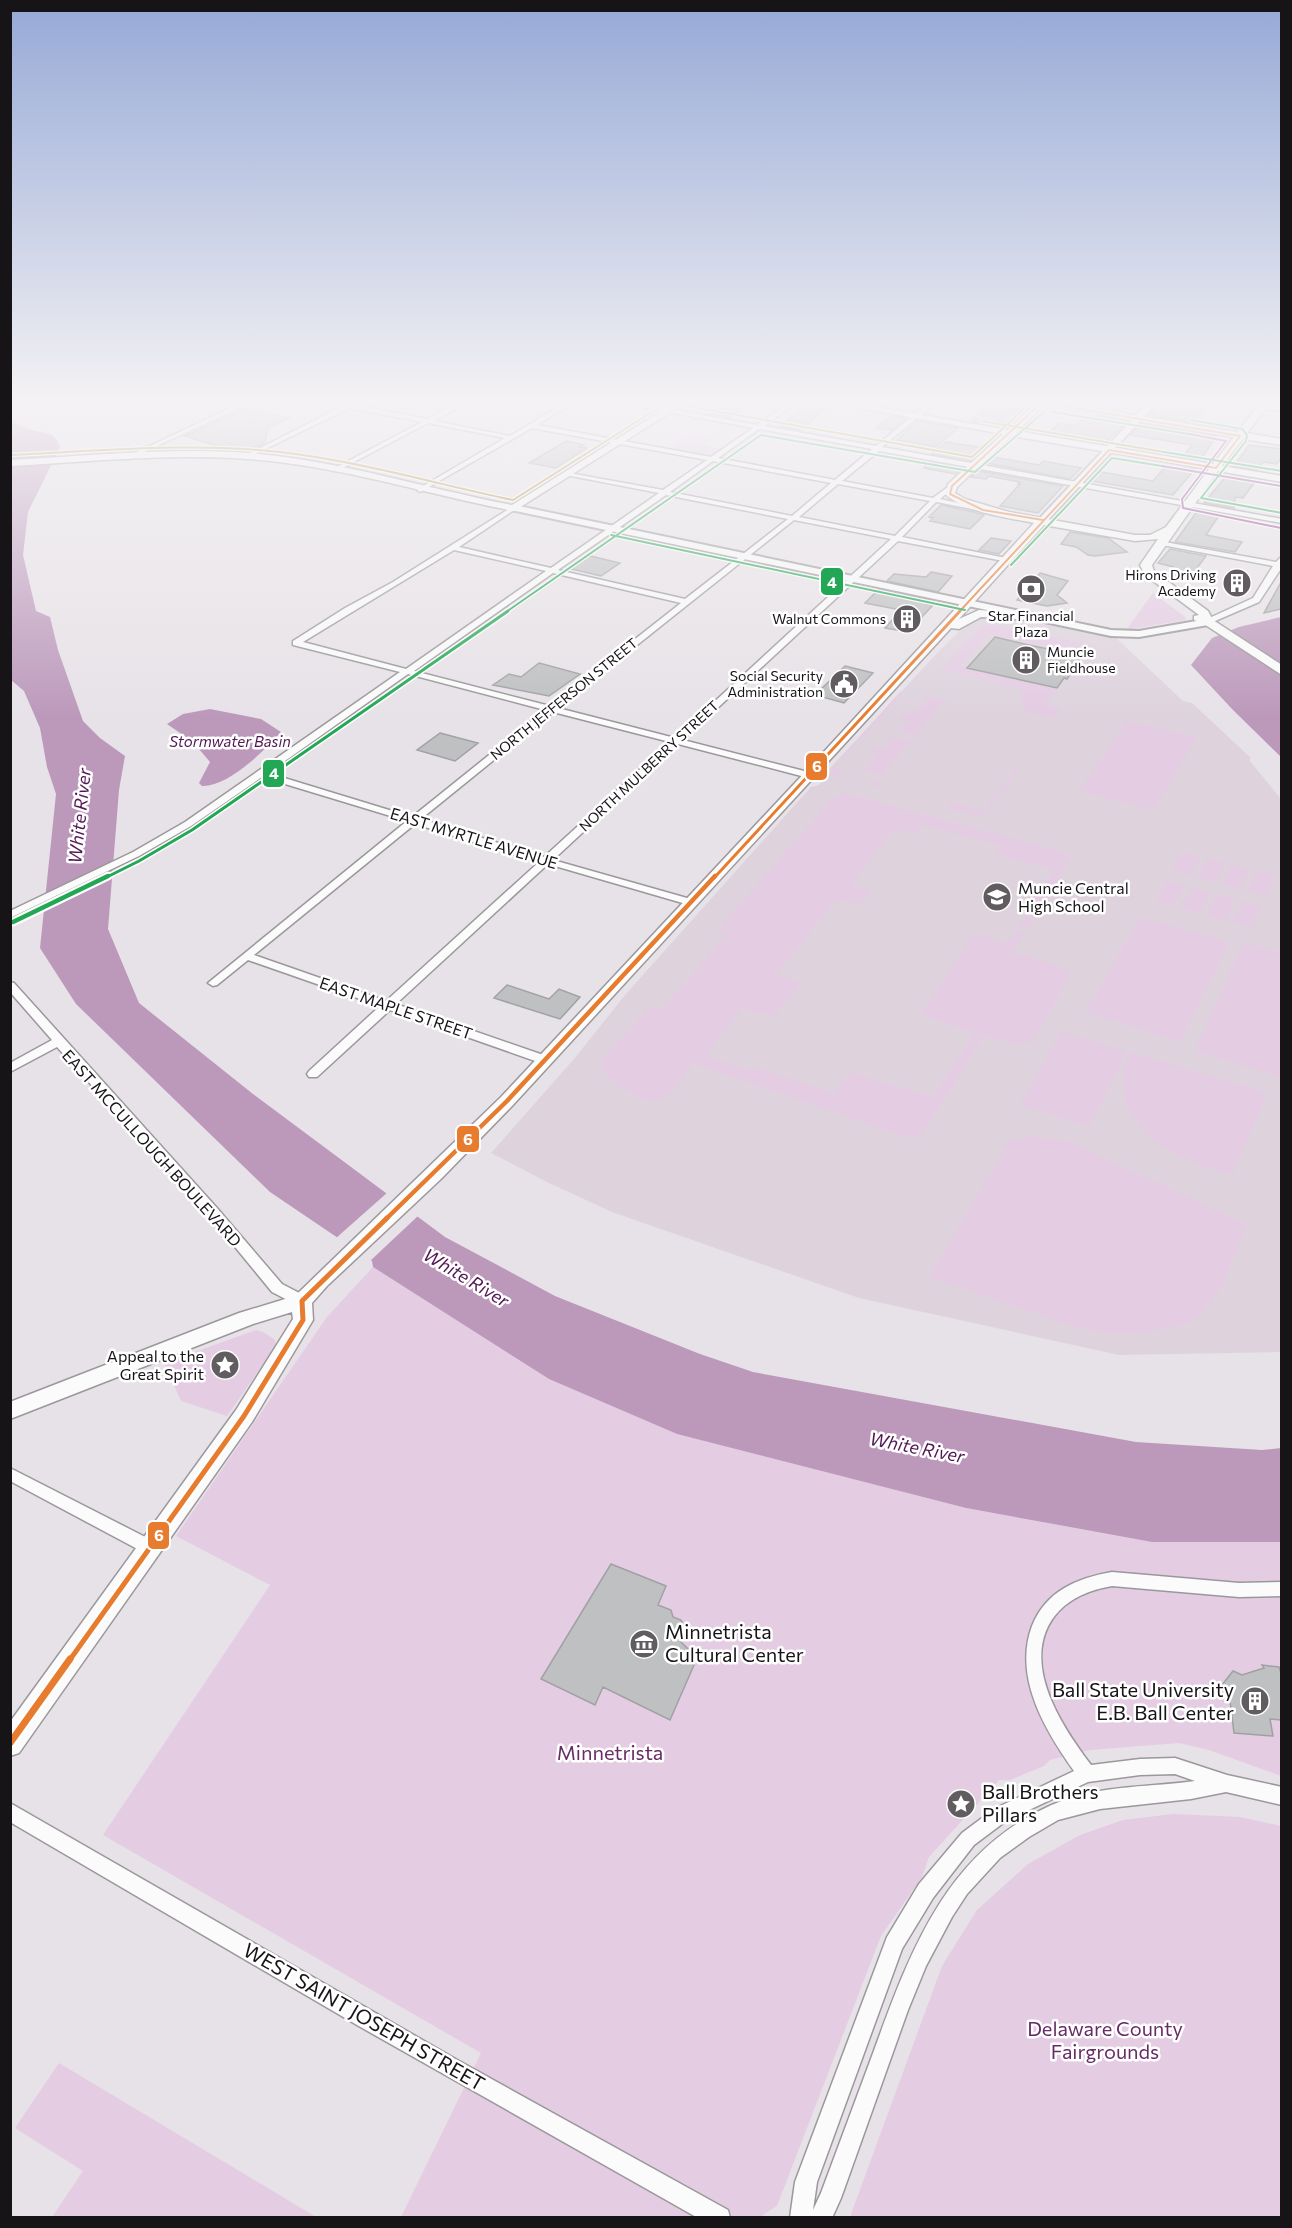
<svg xmlns="http://www.w3.org/2000/svg" width="1292" height="2228" font-family="Commissioner,sans-serif">
<style>
.built{fill:#ded3dd}
.green{fill:#e4cce3}
.water{fill:#bc99bb}
.pier{fill:#e7e2e7}
.building{fill:#bfc0c2;stroke:#a1a1a3;stroke-width:1.5}
.lines{fill:none;stroke-linecap:round;stroke-linejoin:round}
.minor-casing{stroke:#9b989b;stroke-width:3}
.tertiary-casing{stroke:#9b989b;stroke-width:4}
.secondary-casing{stroke:#9b989b;stroke-width:3}
.minor{fill:#fbfbfb;fill-rule:evenodd}
.tertiary{fill:#fbfbfb;fill-rule:evenodd}
.secondary{fill:#fbfbfb;fill-rule:evenodd}
.bus-1-far4-casing{stroke:#fff;stroke-width:4.5}
.bus-1-far3-casing{stroke:#fff;stroke-width:6}
.bus-1-far2-casing{stroke:#fff;stroke-width:9}
.bus-1-far1-casing{stroke:#fff;stroke-width:10}
.bus-1-casing{stroke:#fff;stroke-width:11}
.bus-2-far2-casing{stroke:#fff;stroke-width:4.5}
.bus-2-far1-casing{stroke:#fff;stroke-width:6}
.bus-2-casing{stroke:#fff;stroke-width:9}
.bus-3-casing{stroke:#fff;stroke-width:4.5}
.bus-4-casing{stroke:#fff;stroke-width:4.5}
.bus-5-casing{stroke:#fff;stroke-width:4.5}
.bus-1-far4{stroke:#e77c2f;stroke-width:2}
.bus-1-far3{stroke:#e77c2f;stroke-width:3}
.bus-1-far2{stroke:#e77c2f;stroke-width:4.5}
.bus-1-far1{stroke:#e77c2f;stroke-width:5}
.bus-1{stroke:#e77c2f;stroke-width:7}
.bus-2-far2{stroke:#22a754;stroke-width:2}
.bus-2-far1{stroke:#22a754;stroke-width:3}
.bus-2{stroke:#22a754;stroke-width:4.5}
.bus-3{stroke:#ad8f27;stroke-width:2}
.bus-4{stroke:#974294;stroke-width:2}
.bus-5{stroke:#22a754;stroke-width:2}
.labels{text-anchor:middle;stroke-width:5;stroke-linejoin:round;paint-order:stroke}
.far-poi-label{font-size:14px;fill:#171417;stroke:#fff;text-anchor:end}
.far-street-label{font-size:14px;fill:#171417;stroke:#fff}
.far-water-label{font-size:15px;font-style:italic;fill:#531853;stroke:#fff}
.street-label{font-size:16px;fill:#171417;stroke:#fff}
.poi-label{font-size:16px;fill:#171417;stroke:#fff;text-anchor:start}
.water-label{font-size:18px;font-style:italic;fill:#531853;stroke:#fff}
.near-poi-label{font-size:20px;fill:#171417;stroke:#fff;text-anchor:start}
.near-park-label{font-size:20px;fill:#672b66;stroke:#fff}
.near-street-label{font-size:20px;fill:#171417;stroke:#fff}
.line-badge{stroke:#fff;stroke-width:2}
.badge-label{font-size:16px;text-anchor:middle;font-weight:bold;fill:#fff}
</style>
<rect width="100%" height="100%" fill="#e7e2e7"/>
<path class="built" d="M979,616h17l43,6 76,15 68,64 9,2 59,55 -2,2 32,39v553l-162,3 -260,-57 -247,-86 -63,-29 -58,-30 83,-94 51,-64 186,-208 8,-2 11,-12v-5l111,-119 31,-30z"/>
<path class="green" d="M689,435l21,4 -7,6 21,4 -13,7 -41,-7z
M1153,593l31,23 2,4 -60,10z
M990,624l103,22 2,3 -9,5 -96,-20 -31,32 97,23 -10,15 12,3 -1,8 -4,2 -28,-5 -5,-21 -5,-4 -73,-17 40,-44z
M900,692l10,1 -6,-1 -70,75 8,3 -4,5 33,9 4,-3 8,1 -4,5 -44,-11 -4,-4 1,-4z
M923,695l29,7h-9l-26,32 6,3 -25,-6 10,-10 -9,-2 5,-6 10,2 14,-16z
M1126,721l71,16 -43,73 -75,-19z
M887,736l30,7h-8l-27,32 -25,-7 9,1 11,-14 -7,-2 5,-5 7,1 10,-10z
M1009,766l10,3 -34,45 -9,2 -30,-8 3,-5h4l31,8 31,-42z
M844,793l220,59 6,3v4l-42,69 -9,-2 35,-57 -60,-14 7,-9 -78,-21 -7,9 -21,-5 -44,56 20,6 -11,14 -23,-6 -60,75 24,9 -26,33 -33,-7 -36,46 46,16 3,-4 79,26 16,-21 83,25 41,-64 -54,-18 54,-82 34,10 8,-12 8,3 -11,18 53,16 4,8 -37,65 -18,4 -31,-9 -61,97 -6,4h-11l-212,-73c-10,11 -21,32 -36,37 -14,4 -57,-24 -58,-38l49,-56 12,3 67,-78 -10,-3 114,-130z
M1182,852l19,5 -10,19 -19,-5z
M1207,858l19,5 -10,19 -19,-5z
M1231,864l19,5 -9,20 -20,-5z
M1256,871l20,5 -10,20 -19,-5z
M1166,881l19,5 -11,20 -19,-5z
M1191,888l19,5 -10,20 -20,-5z
M1216,894l20,6 -10,20 -20,-5z
M1242,901l20,5 -10,21 -20,-5z
M1140,917l90,25 -50,100 -95,-30z
M1244,942l37,10v125l-86,-26z
M1061,1031l66,20 -38,76 -69,-22z
M1130,1052l130,38 6,7 -34,78c-22,-7 -46,-13 -65,-25 -34,-22 -56,-59 -37,-98z
M1034,1136l36,6 177,82 -24,62 -18,24 -18,14 -45,9 -35,1 -35,-8 -143,-49 80,-136z
M373,1267l176,112 128,55 289,74 186,34h129v234l-72,-26 -30,-7 -89,7 -40,10 -6,6 -34,14h-11l-70,77 -7,20 -41,59 -104,270 -13,8 -2,3h-361l80,-164 -378,-218 167,-250 -94,-49 151,-219z
M256,1330l9,3 10,7 1,6 -49,70 -46,-15 -17,-38z
M1173,1814l67,3 41,9v391h-431l92,-251 35,-56 51,-46 52,-29 43,-15z
M59,2063l257,154h-264l31,-46 -68,-43z"/>
<path class="water" d="M11,422c6,2 11,4 18,7 13,5 26,0 31,18l-32,65 -5,43 13,56 14,6 8,33 25,71 17,17 25,18 -6,34 -11,139 31,74 114,91 192,143 110,59 145,58 53,18 383,70 126,8 19,-2v94h-129l-186,-34 -289,-74 -128,-55 -176,-112 -1,-6 -102,-69 -194,-188 -36,-56 16,-154 -9,-27 -7,-39 -16,-37 -13,-11z
M1281,617v140l-48,-47 -42,-45 21,-27 27,-11z
M210,709l51,10 20,13c-17,19 -53,55 -79,54l-3,-3 11,-21 -17,-20 -26,-18 16,-10z"/>
<path class="pier" d="M388,1192l31,23 -50,47 -34,-23z"/>
<path class="building" d="M726,405l18,4 -14,9 -18,-4z
M806,405h25l-32,25 -19,-4z
M988,405h15l22,4 -15,14 -10,-2 -5,4 -24,-4z
M1157,405h50l-14,17 -44,-7z
M244,409l46,9 -22,10 -3,14 -13,7 -22,1 -45,-14z
M891,416l15,3 -15,11 -15,-2z
M1085,416l11,2 2,-2 30,5 -24,22 -56,-9 11,-11 16,3z
M917,421l12,2 29,5 -22,19 -39,-7z
M1141,423l75,13 -15,24 -18,-3 9,-12 -62,-10z
M566,441l18,4 -4,2 7,1 -31,20 -27,-5z
M946,442l38,6 -14,13 -38,-7z
M1249,445l32,4v9l-4,6 -14,-2 -6,8 -23,-4z
M993,457l46,8 4,-4 38,7 -11,11 -84,-16z
M930,462l32,6 -7,6 -31,-6z
M1166,466l29,3 -22,26 -82,-14 5,-10 57,10z
M978,471l85,15 -25,27 -38,-7 20,-22h-2l2,-2 -31,-6 -3,3 -15,-2z
M1227,475l24,4 -3,3 6,1 -11,15 -8,-1 -1,11 -30,-5z
M941,505l33,7 10,3 -14,14 -40,-8 3,-3 -4,-1z
M1198,510l22,4 -14,21 36,7 -7,10 -60,-10z
M1070,532l38,6 19,14 -32,4 -7,-1 -12,-8 -15,-3z
M991,538l20,3 -12,13 -20,-4z
M1170,549l36,7 -17,23 -12,-2 -8,-2 5,-8 -16,-4z
M586,555l34,8 -19,13 -34,-8z
M931,572l21,4 -14,16 -51,-11 7,-7 32,3z
M1040,573l28,8 -11,14 10,8 -20,3 -30,-6z
M1281,582v27l-17,4z
M879,589l51,11 -3,4 6,1 -25,27 -23,-4 16,-18 -36,-7z
M995,637l29,7 58,12 -15,23 -3,-1 -7,10 -90,-20z
M539,663l41,11 -31,22 -56,-11 16,-11 12,3z
M845,666l28,7 -29,30 -29,-8z
M440,733l38,10 -23,18 -38,-11z
M507,985l42,14 10,-10 21,8 -20,22 -66,-21z
M611,1564l55,22 -8,19 13,5 2,7 8,3 5,8v7l-6,6 8,8 -9,7 15,9 -24,55 -67,-33 -8,18 -54,-26z
M1262,1665l17,2 2,6v47l-11,-1 3,17 -39,-3 -4,-32 -4,-1 -4,-15 11,-14 9,4 22,-7z"/>
<g class="lines">
<g class="minor-casing">
<path id="minor" d="M237,405h9l-117,54 -5,-1z
M345,405h11l71,14 26,-14h9l-28,16 76,15 52,-31h8l-33,20 174,32 42,-29 -121,-23h16l109,20 28,-20h8l-29,21 112,20 50,-41h7l-51,42 400,72v4l-403,-72 -37,30 91,17 19,-14 2,1v2l-14,12 46,10 -3,2 -47,-9 -34,35 104,21 4,2 -1,2 -111,-21 -215,199 129,33v4l-3,1 -131,-34 -125,116 141,40v4h-8l-138,-40 -152,140 153,53 2,3 -2,3h-8l-151,-53 -73,67h-8l-2,-3 2,-3 71,-65 -132,-46 -31,25 -4,1 -5,-3 199,-162 -145,-44 -71,49 -52,30 -129,62v-7l123,-59 52,-30 215,-150 -107,-27v-4l52,-33 48,-26 119,-75 5,1 -58,39 92,21 108,-75 -88,-17 -3,-2 1,-1 94,17 44,-30 -175,-32 -112,64 -3,-2 1,-1 87,-51 -77,-15 -91,48h-4v-2l89,-47 -72,-14 -101,49 -5,-1zM759,429l113,20 -37,31 -117,-22zM713,461l118,22 -39,33 -122,-24zM838,484l92,17 -35,35 -96,-19zM666,495l122,24 -103,80 -127,-29zM794,520l97,19 -216,199 -117,-30zM454,550l92,21 -140,98 -103,-27zM553,573l128,30 -131,103 -136,-35zM408,674l137,36 -133,107 -144,-44zM553,712l117,30 -126,115 -123,-38zM415,824l124,38 -153,139 -132,-46z
M1253,405l29,2v4l-26,-4z
M1159,541l117,21 5,-5 1,10 -23,35 -51,22 -4,-2 1,-2 48,-22 20,-32 -111,-21 -4,-2z
M10,982l4,1 203,225 65,76 25,13 2,4 -2,4h-10l-25,-13 -64,-78 -151,-167 -47,25v-9l42,-23 -42,-48z
M10,1468l145,74 2,5 -2,5 -6,2 -6,-2 -133,-71z
M1112,1572l127,11 43,-1v14l-43,1 -127,-11c-64,11 -86,57 -60,116 10,23 24,43 39,63l49,-6 35,-1 52,17 55,12v18l-56,-13 -35,7 -91,10 -42,11 -29,17 -29,21 -33,36 -15,23 -26,49 -18,44 -67,188 -9,20h-42l5,-36 92,-245 32,-53 43,-51 32,-24 80,-38c-29,-41 -61,-94 -42,-145 14,-35 45,-48 80,-54zM1175,1774l20,7c-43,6 -89,4 -131,19 -116,44 -153,149 -192,256 -17,46 -34,91 -51,137l-8,17 4,-28 85,-233 31,-51 41,-53 32,-24 82,-39 52,-7z
M10,1803l449,258 269,149 2,8h-32l-341,-193 -347,-203z"/>
</g>
<g class="tertiary-casing">
<path id="tertiary" d="M1146,405h9l-109,117h-6v-4z
M514,505l597,125 28,1 69,-12 5,3 -5,3 -69,12 -28,-1 -600,-126 -2,-2z"/>
</g>
<g class="secondary-casing">
<path id="secondary" d="M671,405h11l-168,106c-89,-17 -177,-46 -267,-52 -79,-6 -158,3 -237,7v-6c79,-4 159,-13 238,-7 90,7 176,35 264,52z
M843,405h23l142,25 26,-25h10l-27,26 196,33 21,-27 -185,-32h24l165,27 21,-27h9l-21,28 35,6v6l-39,-6 -21,27 60,10v6l-64,-11 -66,94 2,6 54,40 5,9 69,45v10l-78,-51 -10,-4v-4l5,-1 -54,-40 -5,-10 18,-26 -23,2 -91,-16 -85,94 20,-9 63,5 6,4 -2,2 -65,-4 -22,12 -8,-1 -438,477 -71,73 -115,108 -15,17 1,17 -61,102 -233,331 -9,3v-34l226,-312 57,-91 -1,-7 -39,12 -243,95v-17l229,-89 56,-17 206,-199 308,-329 225,-245c-25,-5 -70,-11 -89,-29l3,-10 55,-50zM1012,436l197,33 -43,58 -16,8h-15l-126,-23 -44,-13 -10,-6 2,-6z"/>
</g>
<use href="#minor" class="minor"/>
<use href="#tertiary" class="tertiary"/>
<use href="#secondary" class="secondary"/>
<g class="bus-1-far4-casing">
<path id="bus-1-far4" d="M1039,405l-87,81 -2,8 33,16 60,10
M959,612l150,-162 107,18 24,-32 -184,-31"/>
</g>
<g class="bus-1-far3-casing">
<path id="bus-1-far3" d="M714,878l246,-267"/>
</g>
<g class="bus-1-far2-casing">
<path id="bus-1-far2" d="M385,1220l122,-119 208,-225"/>
</g>
<g class="bus-1-far1-casing">
<path id="bus-1-far1" d="M69,1661l175,-245 59,-96 -1,-19 85,-83"/>
</g>
<g class="bus-1-casing">
<path id="bus-1" d="M10,1743l60,-84"/>
</g>
<g class="bus-2-far2-casing">
<path id="bus-2-far2" d="M1052,412l137,22
M611,535l354,75
M1011,565l101,-107 50,8
M506,612l255,-177 214,37 70,-61"/>
</g>
<g class="bus-2-far1-casing">
<path id="bus-2-far1" d="M105,878l34,-17 53,-31 316,-219"/>
</g>
<g class="bus-2-casing">
<path id="bus-2" d="M13,922l95,-46"/>
</g>
<g class="bus-3-casing">
<path id="bus-3" d="M681,405l291,52 56,-52
M982,421l182,31
M10,455c90,-4 180,-13 270,-3 79,9 156,32 233,48l150,-95"/>
</g>
<g class="bus-4-casing">
<path id="bus-4" d="M1189,434l37,7 -44,58 1,9 98,20
M1162,466l119,20"/>
</g>
<g class="bus-5-casing">
<path id="bus-5" d="M1191,420l51,9 5,6 -1,6 -45,57 81,15
M1164,452l118,19"/>
</g>
<use href="#bus-1-far4" class="bus-1-far4"/>
<use href="#bus-1-far3" class="bus-1-far3"/>
<use href="#bus-1-far2" class="bus-1-far2"/>
<use href="#bus-1-far1" class="bus-1-far1"/>
<use href="#bus-1" class="bus-1"/>
<use href="#bus-2-far2" class="bus-2-far2"/>
<use href="#bus-2-far1" class="bus-2-far1"/>
<use href="#bus-2" class="bus-2"/>
<use href="#bus-3" class="bus-3"/>
<use href="#bus-4" class="bus-4"/>
<use href="#bus-5" class="bus-5"/>
</g>
<linearGradient id="sky" x2="0" y2="1"><stop stop-color="#96a9d6"/><stop offset="0.56" stop-color="#f4f2f4"/><stop offset="1" stop-color="#f4f2f4" stop-opacity="0"/></linearGradient>
<rect width="1292" height="717" fill="url(#sky)"/>
<defs>
<g id="building-disc" transform="scale(1.5)"><circle r="9.5" fill="#605c60" stroke="#fff"/><path d="M-4-6H4V6H1V3H-1V6H-4ZM-2.5-4.3h1.7v1.8h-1.7ZM.8-4.3h1.7v1.8H.8ZM-2.5-1h1.7V.8h-1.7ZM.8-1h1.7V.8H.8Z" fill="#fff"/></g>
<g id="bank-disc" transform="scale(1.5)"><circle r="9.5" fill="#605c60" stroke="#fff"/><path d="M-6-4H6V4H-6ZM0-2.3a2.3 2.3 0 1 0 0 4.6a2.3 2.3 0 1 0 0-4.6Z" fill="#fff"/></g>
<g id="civic-disc" transform="scale(1.5)"><circle r="9.5" fill="#605c60" stroke="#fff"/><path d="M-.6-6.5H3V-4.5H.6V-3L4-1V1h2V6H-6V1h2V-1L-.6-3ZM-1.2 2.5V6h2.4V2.5Z" fill="#fff"/></g>
<g id="school-disc" transform="scale(1.5)"><circle r="9.5" fill="#605c60" stroke="#fff"/><path d="M0-5L7-2L0 1L-7-2ZM-4 1L0 2.5L4 1V4Q0 6-4 4Z" fill="#fff"/></g>
<g id="sight-disc" transform="scale(1.5)"><circle r="9.5" fill="#605c60" stroke="#fff"/><path d="M0-6L1.8-2.2L6-1.7L2.9 1.2L3.7 5.4L0 3.3L-3.7 5.4L-2.9 1.2L-6-1.7L-1.8-2.2Z" fill="#fff"/></g>
<g id="museum-disc" transform="scale(1.5)"><circle r="9.5" fill="#605c60" stroke="#fff"/><path d="M0-6L6-3V-2H-6V-3ZM-5-1h2V3h-2ZM-1-1h2V3h-2ZM3-1h2V3H3ZM-6 4H6V6H-6Z" fill="#fff"/></g>
</defs>
<g fill-rule="evenodd">
<use href="#building-disc" x="1237" y="583"/>
<use href="#bank-disc" x="1031" y="589"/>
<use href="#building-disc" x="907" y="619"/>
<use href="#building-disc" x="1026" y="660"/>
<use href="#civic-disc" x="844" y="684"/>
<use href="#school-disc" x="997" y="897"/>
<use href="#sight-disc" x="225" y="1365"/>
<use href="#museum-disc" x="644" y="1644"/>
<use href="#building-disc" x="1255" y="1701"/>
<use href="#sight-disc" x="961" y="1804"/>
</g>
<g class="labels">
<g class="far-poi-label">
<text x="1216" y="580">Hirons Driving<tspan x="1216" dy="16">Academy</tspan></text>
<text x="1031" y="621" text-anchor="middle">Star Financial<tspan x="1031" dy="16">Plaza</tspan></text>
<text x="886" y="624">Walnut Commons</text>
<text x="1047" y="657" text-anchor="start">Muncie<tspan x="1047" dy="16">Fieldhouse</tspan></text>
<text x="823" y="681">Social Security<tspan x="823" dy="16">Administration</tspan></text>
</g>
<g class="far-street-label">
<text transform="translate(564 699) rotate(-39)" y="5">NORTH JEFFERSON STREET</text>
<text transform="translate(649 766) rotate(-43)" y="5">NORTH MULBERRY STREET</text>
</g>
<g class="far-water-label">
<text x="230" y="747">Stormwater Basin</text>
</g>
<g class="street-label">
<text transform="translate(474 838) rotate(17)" y="6">EAST MYRTLE AVENUE</text>
<text transform="translate(396 1008) rotate(19)" y="6">EAST MAPLE STREET</text>
<text transform="translate(152 1148) rotate(48)" y="6">EAST MCCULLOUGH BOULEVARD</text>
</g>
<g class="poi-label">
<text x="1018" y="894">Muncie Central<tspan x="1018" dy="18">High School</tspan></text>
<text x="204" y="1362" text-anchor="end">Appeal to the<tspan x="204" dy="18">Great Spirit</tspan></text>
</g>
<g class="water-label">
<text transform="translate(80 816) rotate(-84)" y="6">White River</text>
<text transform="translate(466 1278) rotate(31)" y="6">White River</text>
<text transform="translate(917 1448) rotate(11)" y="6">White River</text>
</g>
<g class="near-poi-label">
<text x="665" y="1639">Minnetrista<tspan x="665" dy="23">Cultural Center</tspan></text>
<text x="1234" y="1697" text-anchor="end">Ball State University<tspan x="1234" dy="23">E.B. Ball Center</tspan></text>
<text x="982" y="1799">Ball Brothers<tspan x="982" dy="23">Pillars</tspan></text>
</g>
<g class="near-park-label">
<text x="610" y="1760">Minnetrista</text>
<text x="1105" y="2036">Delaware County<tspan x="1105" dy="23">Fairgrounds</tspan></text>
</g>
<g class="near-street-label">
<text transform="translate(364 2017) rotate(30)" y="7">WEST SAINT JOSEPH STREET</text>
</g>
</g>
<g class="line-badge">
<rect x="820" y="567" width="24" height="29" rx="6" fill="#22a754"/>
<rect x="805" y="752" width="23" height="29" rx="6" fill="#e77c2f"/>
<rect x="262" y="759" width="23" height="29" rx="6" fill="#22a754"/>
<rect x="456" y="1125" width="24" height="28" rx="6" fill="#e77c2f"/>
<rect x="147" y="1521" width="23" height="29" rx="6" fill="#e77c2f"/>
</g>
<g class="badge-label">
<text x="832" y="588">4</text>
<text x="817" y="772">6</text>
<text x="274" y="779">4</text>
<text x="468" y="1145">6</text>
<text x="159" y="1541">6</text>
</g>
<rect width="1292" height="2228" fill="none" stroke="#171417" stroke-width="24"/>
</svg>
